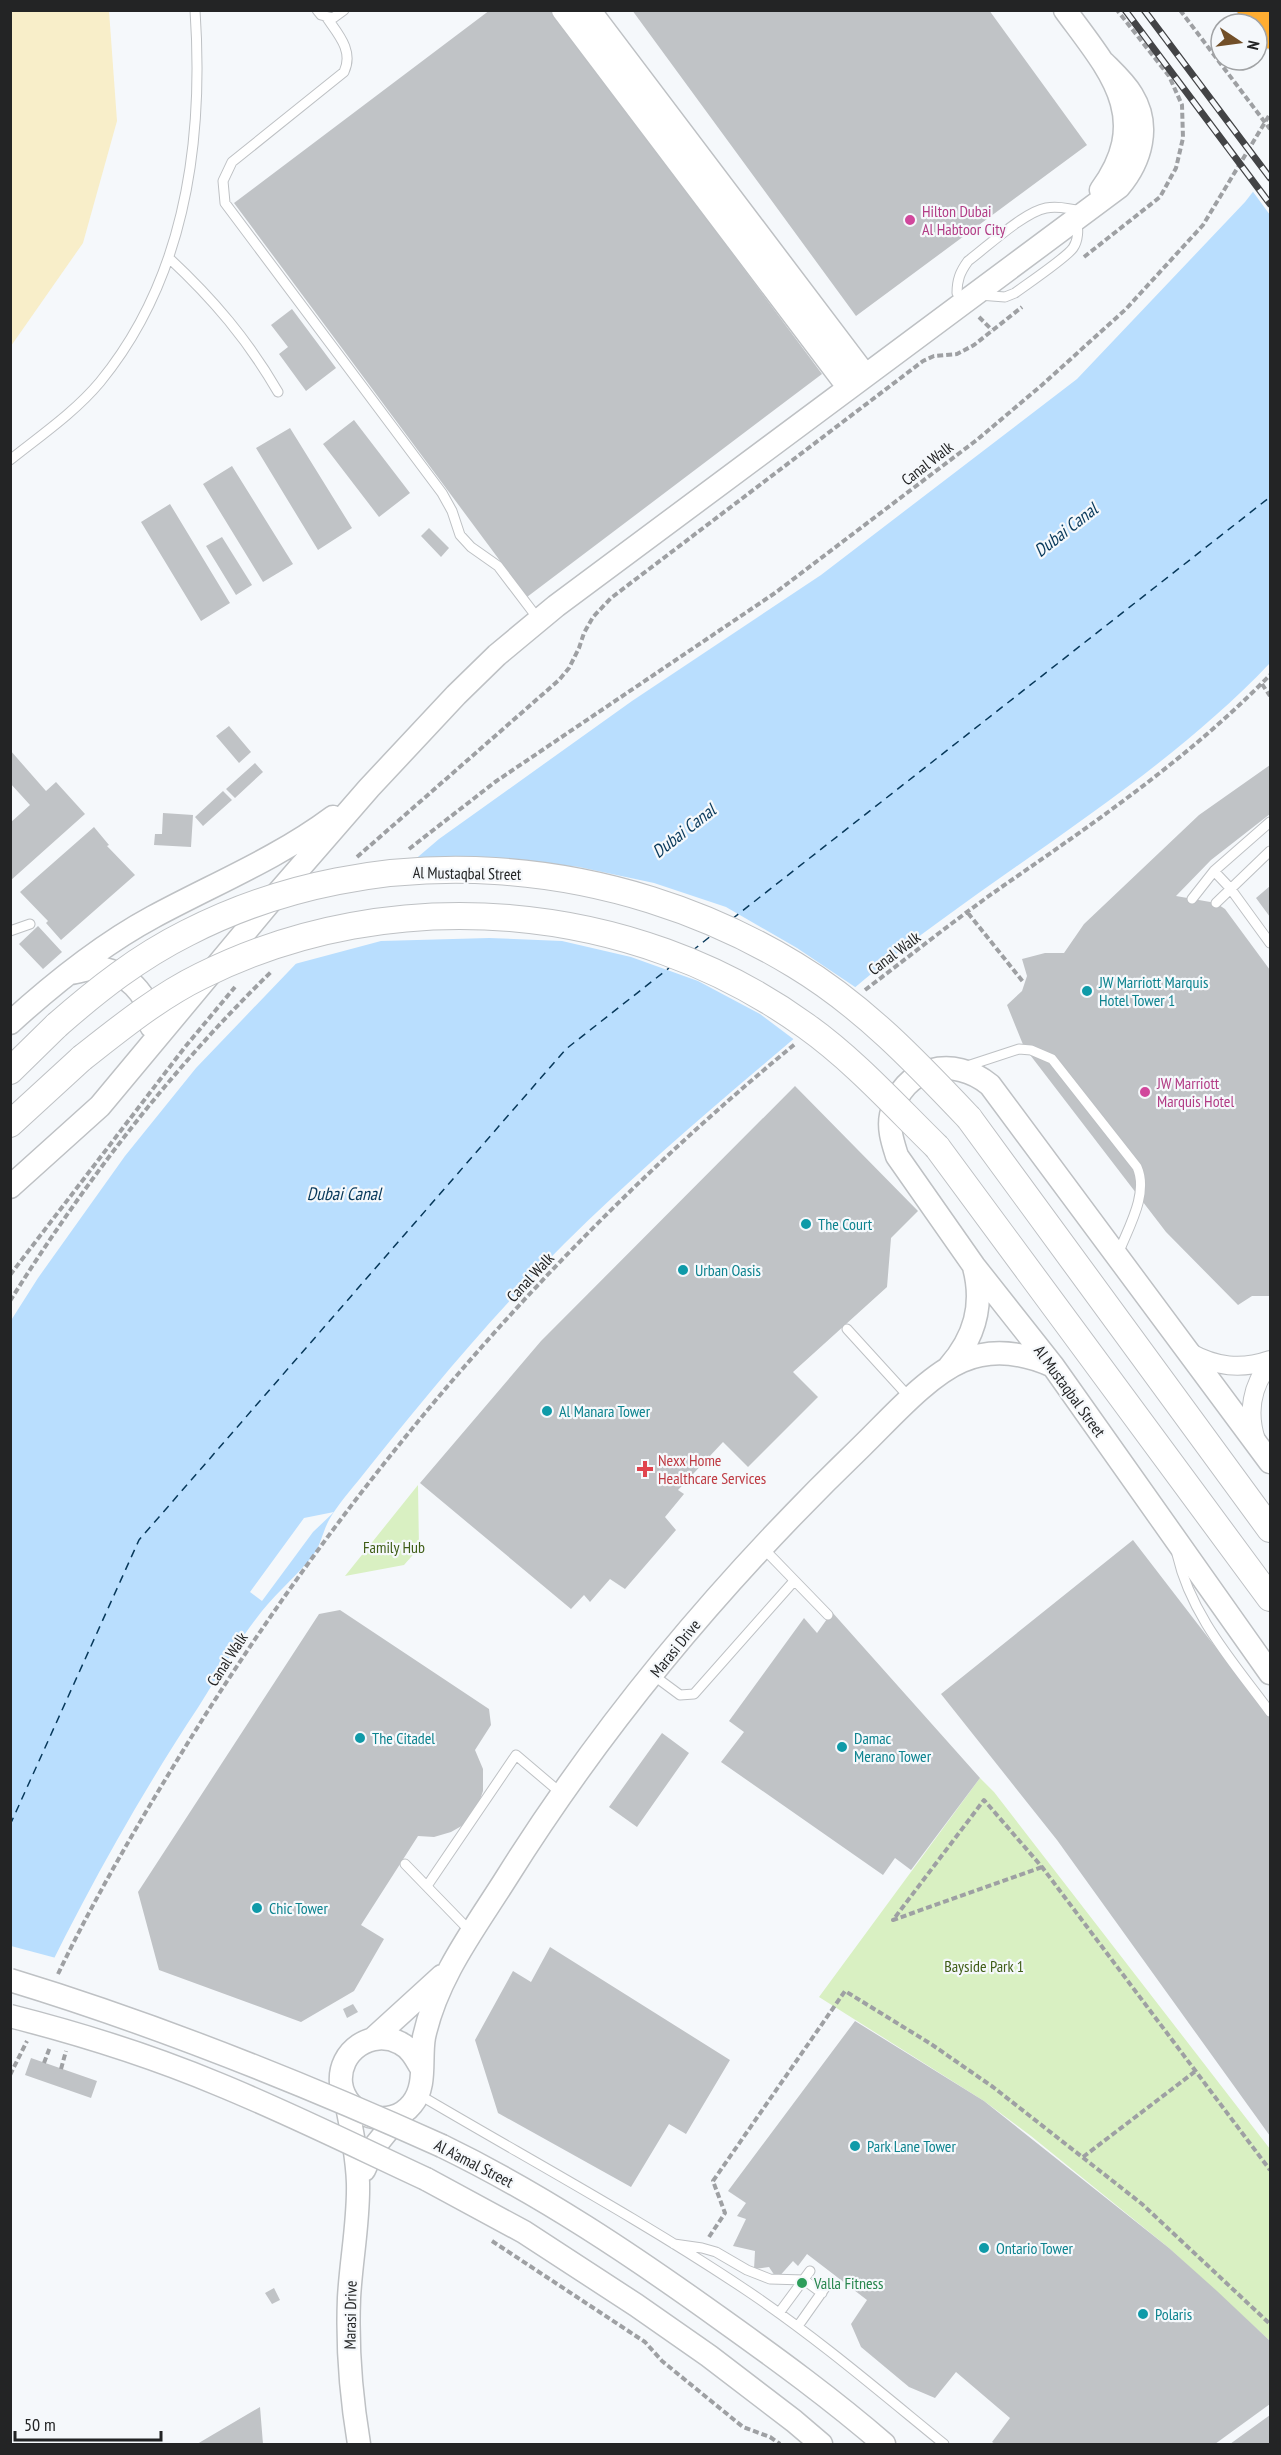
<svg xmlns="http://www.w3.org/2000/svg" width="1281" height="2455" font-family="'PT Sans Narrow',sans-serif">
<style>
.green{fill:#d9f0c2}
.sand{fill:#f8eec9}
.water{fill:#b9defe}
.pier{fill:#f5f8fb}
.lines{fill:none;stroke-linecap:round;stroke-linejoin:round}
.ferry{stroke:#08395b;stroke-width:1.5;stroke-dasharray:8 6;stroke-linecap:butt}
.building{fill:#c0c3c6}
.service-casing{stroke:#bec1c4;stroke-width:11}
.minor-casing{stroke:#bec1c4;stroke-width:20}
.tertiary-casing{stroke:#bec1c4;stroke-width:25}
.secondary-casing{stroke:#bec1c4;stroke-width:28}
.motorway-casing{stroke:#d3d3d3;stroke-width:35}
.path{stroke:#9ea0a3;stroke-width:4;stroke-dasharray:6 3;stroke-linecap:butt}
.service{stroke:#fff;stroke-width:9}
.minor{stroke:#fff;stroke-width:18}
.tertiary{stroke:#fff;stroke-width:22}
.secondary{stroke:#fff;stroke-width:26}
.motorway{stroke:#ffad32;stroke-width:33}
.rail-casing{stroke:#434446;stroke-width:7}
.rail{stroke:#f5f8fb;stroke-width:4.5;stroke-dasharray:14;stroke-linecap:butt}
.tertiary-bridge-casing{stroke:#bec1c4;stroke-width:25;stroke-linecap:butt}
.secondary-bridge-casing{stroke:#bec1c4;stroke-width:28;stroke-linecap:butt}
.path-bridge{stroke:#9ea0a3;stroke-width:4;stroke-dasharray:6 3;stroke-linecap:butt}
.tertiary-bridge{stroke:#fff;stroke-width:22}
.secondary-bridge{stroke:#fff;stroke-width:26}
.hotel-dot{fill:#d1479c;stroke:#f5f8fb;stroke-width:2}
.culture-dot{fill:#0f9aa8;stroke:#f5f8fb;stroke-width:2}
.health-dot{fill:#e0444e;stroke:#f5f8fb;stroke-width:2}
.leisure-dot{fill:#2e9e5b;stroke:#f5f8fb;stroke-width:2}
.labels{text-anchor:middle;stroke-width:4.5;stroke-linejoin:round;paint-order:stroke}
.hotel-label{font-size:16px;fill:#b23c85;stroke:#f5f8fb;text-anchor:start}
.street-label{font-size:16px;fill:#232425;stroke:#f5f8fb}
.culture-label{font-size:16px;fill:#0d838f;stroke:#f5f8fb;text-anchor:start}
.health-label{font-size:16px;fill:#be3a42;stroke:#f5f8fb;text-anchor:start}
.park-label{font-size:16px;fill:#3f5d16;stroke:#f5f8fb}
.leisure-label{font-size:16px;fill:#27864d;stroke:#f5f8fb;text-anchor:start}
.water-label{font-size:18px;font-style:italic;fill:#08395b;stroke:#f5f8fb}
</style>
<rect width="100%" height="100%" fill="#f5f8fb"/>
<path class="green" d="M418,1485l1,63 -15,17 -59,11z
M980,1778l14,14 276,357v192l-101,-93 -138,-112 -47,-35 -165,-104z"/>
<path class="sand" d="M11,10l98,1 8,110 -34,122 -72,103z"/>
<path class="water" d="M1270,170v493c-119,125 -273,207 -405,316 -102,86 -206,171 -301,265 -74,74 -141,155 -206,237 -10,12 -21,25 -29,39 -6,11 -8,24 -15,34 -15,20 -36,37 -52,57 -23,29 -43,63 -63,95 -72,109 -133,223 -188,342l-1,-726 28,-44 87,-122 71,-88 114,-119 129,-110 193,-138 189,-126 256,-196 168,-177z"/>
<path class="pier" d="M1270,167v48l-19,-26z
M436,857l65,1 78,9 75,16 72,24 71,41 61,41 -62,52 -36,-27 -62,-33 -67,-24 -69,-16 -73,-3 -108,3 -90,24 18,-18 102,-88z
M334,1512l-21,20 -51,69 -12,-9 54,-74z
M11,1946l45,12 -42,89 -4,-1z"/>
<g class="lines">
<path class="ferry" d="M732,919l538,-422
M692,951l20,-16
M10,1825l129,-285 427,-491 103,-81"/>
</g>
<path class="building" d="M490,10h61l271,364 -295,223 -293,-394z
M632,10h357l98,135 -231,171z
M292,309l44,59 -30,23 -27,-37 9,-7 -17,-22z
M354,420l56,73 -31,24 -56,-73z
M290,428l62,100 -34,22 -62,-102z
M232,466l61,98 -30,18 -60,-98z
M170,504l60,99 -29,18 -60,-99z
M429,528l20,20 -8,9 -20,-21z
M222,537l30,48 -16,10 -30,-49z
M229,726l22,26 -12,11 -23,-27z
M10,750l36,41 10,-9 29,32 -75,67v-58l20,-18 -20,-22z
M255,763l8,9 -28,26 -9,-9z
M1270,765v49l-59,46 -35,36 40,7 9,6 45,61v326h-18l-14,9 -72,-73 -142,-185 -17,-42 15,-14 5,-15 -5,-17 23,-6h19l20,-29 115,-109z
M223,791l9,9 -29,26 -8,-9z
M163,813l30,2 -2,32 -37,-2 1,-11h7z
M94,827l15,18 -2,1 28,29 -74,65 -15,-17 2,-2 -28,-29z
M1270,886v31l-14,-19z
M38,926l24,26 -19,17 -24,-25z
M795,1086l123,125 -27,27 -4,49 -94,85 25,25 -70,70 -25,-25 -45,48 6,4 -19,23 11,13 -51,59 -15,-10 -20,23 -6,-7 -13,14 -151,-126 121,-142z
M1133,1540l137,178v418l-213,-296 -116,-146z
M340,1610l149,99 2,16 -16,25 8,19v22l-7,20 -11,13 -14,8 -17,5 -16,-1 -57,89 23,14 -30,52 -53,31 -142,-52 -21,-78 181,-278z
M832,1612l148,166 -69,92 -16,-12 -12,17 -162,-113 23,-30 -15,-11 75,-103 13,15z
M662,1733l27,20 -52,74 -28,-20z
M550,1947l180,113 -44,74 -17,-10 -38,63 -133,-74 -23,-73 38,-69 18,11z
M353,2004l5,8 -11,6 -4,-9z
M855,2021l129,80 185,147 48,43 53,50v63l-55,40h-220l-3,-2 18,-24 -54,-46 -21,26 -26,-11 -48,-40 -10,-23 16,-24 -60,-46 -9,12 -5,-5 -16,18 -8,-12 -15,2 1,-18 -22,-5 13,-27 -9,-3 9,-13 -18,-12z
M31,2058l66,23 -6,17 -66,-23z
M274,2288l6,12 -8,4 -7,-11z
M260,2407l3,37h-66z
M1270,2415v29h-40z"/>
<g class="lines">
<g class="service-casing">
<path id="service" d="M317,10l4,5 12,3 11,-8
M327,18c11,16 27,33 17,54l-112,90 -9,19 2,22 217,290 10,18 8,24 11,12 27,19 41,54
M169,258c44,41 79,82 109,134
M979,295l26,2 10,-4c12,-9 51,-35 58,-45 5,-7 6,-19 3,-28
M964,301l-7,-8c0,-13 3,-21 11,-32 19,-14 56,-49 78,-53 17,-3 24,3 37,2
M10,460c30,-24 65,-48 90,-78 86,-105 104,-240 95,-372
M1214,871l16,17 40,55
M1192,899l22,-28 56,-49
M1216,903l54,-52
M10,931l20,-7
M964,1067l55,-18 12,1 21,9 85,108c12,27 -9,61 -19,87
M847,1329l62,68
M763,1548l65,67
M1177,1554c14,62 57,109 93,158
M653,1675l27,20 14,-1 100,-113
M405,1864l65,67
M427,1886l89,-131 46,39
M418,2094c110,65 222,125 328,196 70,47 133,101 198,154
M674,2244l28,4 14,4 31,18 23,9 34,1 18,13
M779,2313l31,-42
M798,2326l29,-41"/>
</g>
<g class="minor-casing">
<path id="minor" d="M1189,1352c27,15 52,18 81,8
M1256,1440c-9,-28 -4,-55 14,-77"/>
</g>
<g class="tertiary-casing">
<path id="tertiary" d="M563,10l286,378
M589,10l276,365
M1065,10c44,60 89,107 36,180
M70,973c8,-1 16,-4 24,-5 29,-1 59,29 57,58
M10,1023c44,-40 91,-78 143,-106 61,-33 125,-59 180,-100
M10,1187l90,-81 170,-204 99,-114 87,-93 41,-40 59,-49 563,-419c22,-26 32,-61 13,-92 -7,-12 -18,-22 -28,-32
M949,1367c26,-30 35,-62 25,-100
M1270,1462l-280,-377c-36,-30 -88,-19 -99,30 -3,14 2,28 6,41l77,110 79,100 217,307
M374,2038l68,-62
M420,2066c-5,-9 -10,-18 -20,-23 -28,-15 -62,8 -59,40 4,34 50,48 71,21 15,-18 8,-45 12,-67 13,-60 51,-109 83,-160 99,-158 221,-302 355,-431 27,-26 65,-70 100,-85 30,-13 62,-8 91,5
M345,2097c6,28 12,57 13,86 1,38 -7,77 -9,115 -2,49 2,98 10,146
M442,2146c99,48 190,109 279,173 56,40 111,80 163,125
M364,2170l11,-24 26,-32
M426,2179l98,53 112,73 73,51 85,65 27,23"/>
</g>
<g class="secondary-casing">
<path id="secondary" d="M10,1071l47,-46
M969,1118l301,411
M10,1124l72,-66
M937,1147l333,451"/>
</g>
<g class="motorway-casing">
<path id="motorway" d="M1254,10l16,22"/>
</g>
<path class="path" d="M1084,257l76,-60 16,-29 7,-30 -1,-33 -13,-29 -52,-66
M979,317l13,13
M1262,684l8,12
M409,849l86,-67 280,-189 203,-154 64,-54 84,-76 77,-84 67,-111
M357,857l202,-177 10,-12 10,-20 5,-15 9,-16 18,-19 312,-237 11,-5 23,-2 17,-9 48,-38
M968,913l56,70
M865,990c46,-35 91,-71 138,-104 94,-65 187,-129 267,-211
M10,1275l175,-228 50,-60
M10,1301c74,-118 161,-232 261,-329
M1042,1867l-149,53 91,-120 58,67 228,303
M58,1974c37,-77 81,-152 126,-225 164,-266 370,-507 611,-705
M44,2063l6,-16
M61,2069l5,-18
M10,2075l17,-34
M1083,2157l114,-87
M709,2237l16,-24 -12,-32 132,-190 86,53 62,43 149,117 128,120
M492,2241l153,101 17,19 81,66 27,10 10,7"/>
<use href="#service" class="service"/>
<use href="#minor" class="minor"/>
<use href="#tertiary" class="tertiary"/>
<use href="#secondary" class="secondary"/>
<use href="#motorway" class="motorway"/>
<g class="rail-casing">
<path id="rail" d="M1125,10l145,194
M1144,10l126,168"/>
</g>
<use href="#rail" class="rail"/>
<g class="tertiary-bridge-casing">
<path id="tertiary-bridge" d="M10,1980c148,45 292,103 432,166
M10,2016c71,18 141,40 208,68 71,29 139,63 208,95"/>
</g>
<g class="secondary-bridge-casing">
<path id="secondary-bridge" d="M57,1025c41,-36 82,-68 130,-92 191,-98 428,-78 608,32 68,41 121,97 174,153
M82,1058c37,-29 76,-61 119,-82 192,-96 432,-75 605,50 49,35 89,80 131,121"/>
</g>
<path class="path-bridge" d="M1180,10l90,119"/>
<use href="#tertiary-bridge" class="tertiary-bridge"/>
<use href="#secondary-bridge" class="secondary-bridge"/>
</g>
<g class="hotel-dot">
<circle cx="910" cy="220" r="6"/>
<circle cx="1145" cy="1092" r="6"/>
</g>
<g class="culture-dot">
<circle cx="1087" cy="991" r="6"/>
<circle cx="806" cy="1224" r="6"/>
<circle cx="683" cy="1270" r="6"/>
<circle cx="547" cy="1411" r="6"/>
<circle cx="360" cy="1738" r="6"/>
<circle cx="842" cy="1747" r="6"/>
<circle cx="257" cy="1908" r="6"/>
<circle cx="855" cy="2146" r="6"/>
<circle cx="984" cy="2248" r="6"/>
<circle cx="1143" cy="2314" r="6"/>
</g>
<path class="health-dot" d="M642 1460h6v6h6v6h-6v6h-6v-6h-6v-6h6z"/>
<circle class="leisure-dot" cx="802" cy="2283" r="6"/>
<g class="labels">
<g class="hotel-label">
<text x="922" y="217">Hilton Dubai<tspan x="922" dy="18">Al Habtoor City</tspan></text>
<text x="1157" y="1089">JW Marriott<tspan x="1157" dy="18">Marquis Hotel</tspan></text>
</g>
<g class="street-label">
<text transform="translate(927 463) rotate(-38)" y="6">Canal Walk</text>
<text transform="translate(467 873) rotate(1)" y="6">Al Mustaqbal Street</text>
<text transform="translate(894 953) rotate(-37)" y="6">Canal Walk</text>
<text transform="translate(530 1277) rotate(-47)" y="6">Canal Walk</text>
<text transform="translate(1070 1391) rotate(54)" y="6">Al Mustaqbal Street</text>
<text transform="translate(675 1648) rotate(-51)" y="6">Marasi Drive</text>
<text transform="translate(227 1659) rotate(-57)" y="6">Canal Walk</text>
<text transform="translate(474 2163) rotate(27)" y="6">Al A'amal Street</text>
<text transform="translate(350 2315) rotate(-89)" y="6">Marasi Drive</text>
</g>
<g class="culture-label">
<text x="1099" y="988">JW Marriott Marquis<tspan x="1099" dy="18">Hotel Tower 1</tspan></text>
<text x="818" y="1230">The Court</text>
<text x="695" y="1276">Urban Oasis</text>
<text x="559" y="1417">Al Manara Tower</text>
<text x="372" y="1744">The Citadel</text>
<text x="854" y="1744">Damac<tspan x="854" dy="18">Merano Tower</tspan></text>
<text x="269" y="1914">Chic Tower</text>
<text x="867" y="2152">Park Lane Tower</text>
<text x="996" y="2254">Ontario Tower</text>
<text x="1155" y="2320">Polaris</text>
</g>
<g class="health-label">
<text x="658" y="1466">Nexx Home<tspan x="658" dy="18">Healthcare Services</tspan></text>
</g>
<g class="park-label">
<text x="394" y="1553">Family Hub</text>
<text x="984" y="1972">Bayside Park 1</text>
</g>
<g class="leisure-label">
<text x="814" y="2289">Valla Fitness</text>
</g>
<g class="water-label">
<text transform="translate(1066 530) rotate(-38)" y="6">Dubai Canal</text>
<text transform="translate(684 831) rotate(-38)" y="6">Dubai Canal</text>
<text x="344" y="1200">Dubai Canal</text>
</g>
</g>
<rect width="1281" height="2455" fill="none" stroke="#232425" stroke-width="24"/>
<g transform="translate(1239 42) rotate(103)"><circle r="28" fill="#f5f8fb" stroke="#a1a3a5" stroke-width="1.5"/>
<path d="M0-4.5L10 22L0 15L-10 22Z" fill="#724f28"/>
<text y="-9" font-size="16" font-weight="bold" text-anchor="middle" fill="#232425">N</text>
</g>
<path d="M15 2431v9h146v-9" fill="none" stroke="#232425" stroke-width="3"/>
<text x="24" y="2431" font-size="18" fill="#232425" stroke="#f5f8fb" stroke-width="4.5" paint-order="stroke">50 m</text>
</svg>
